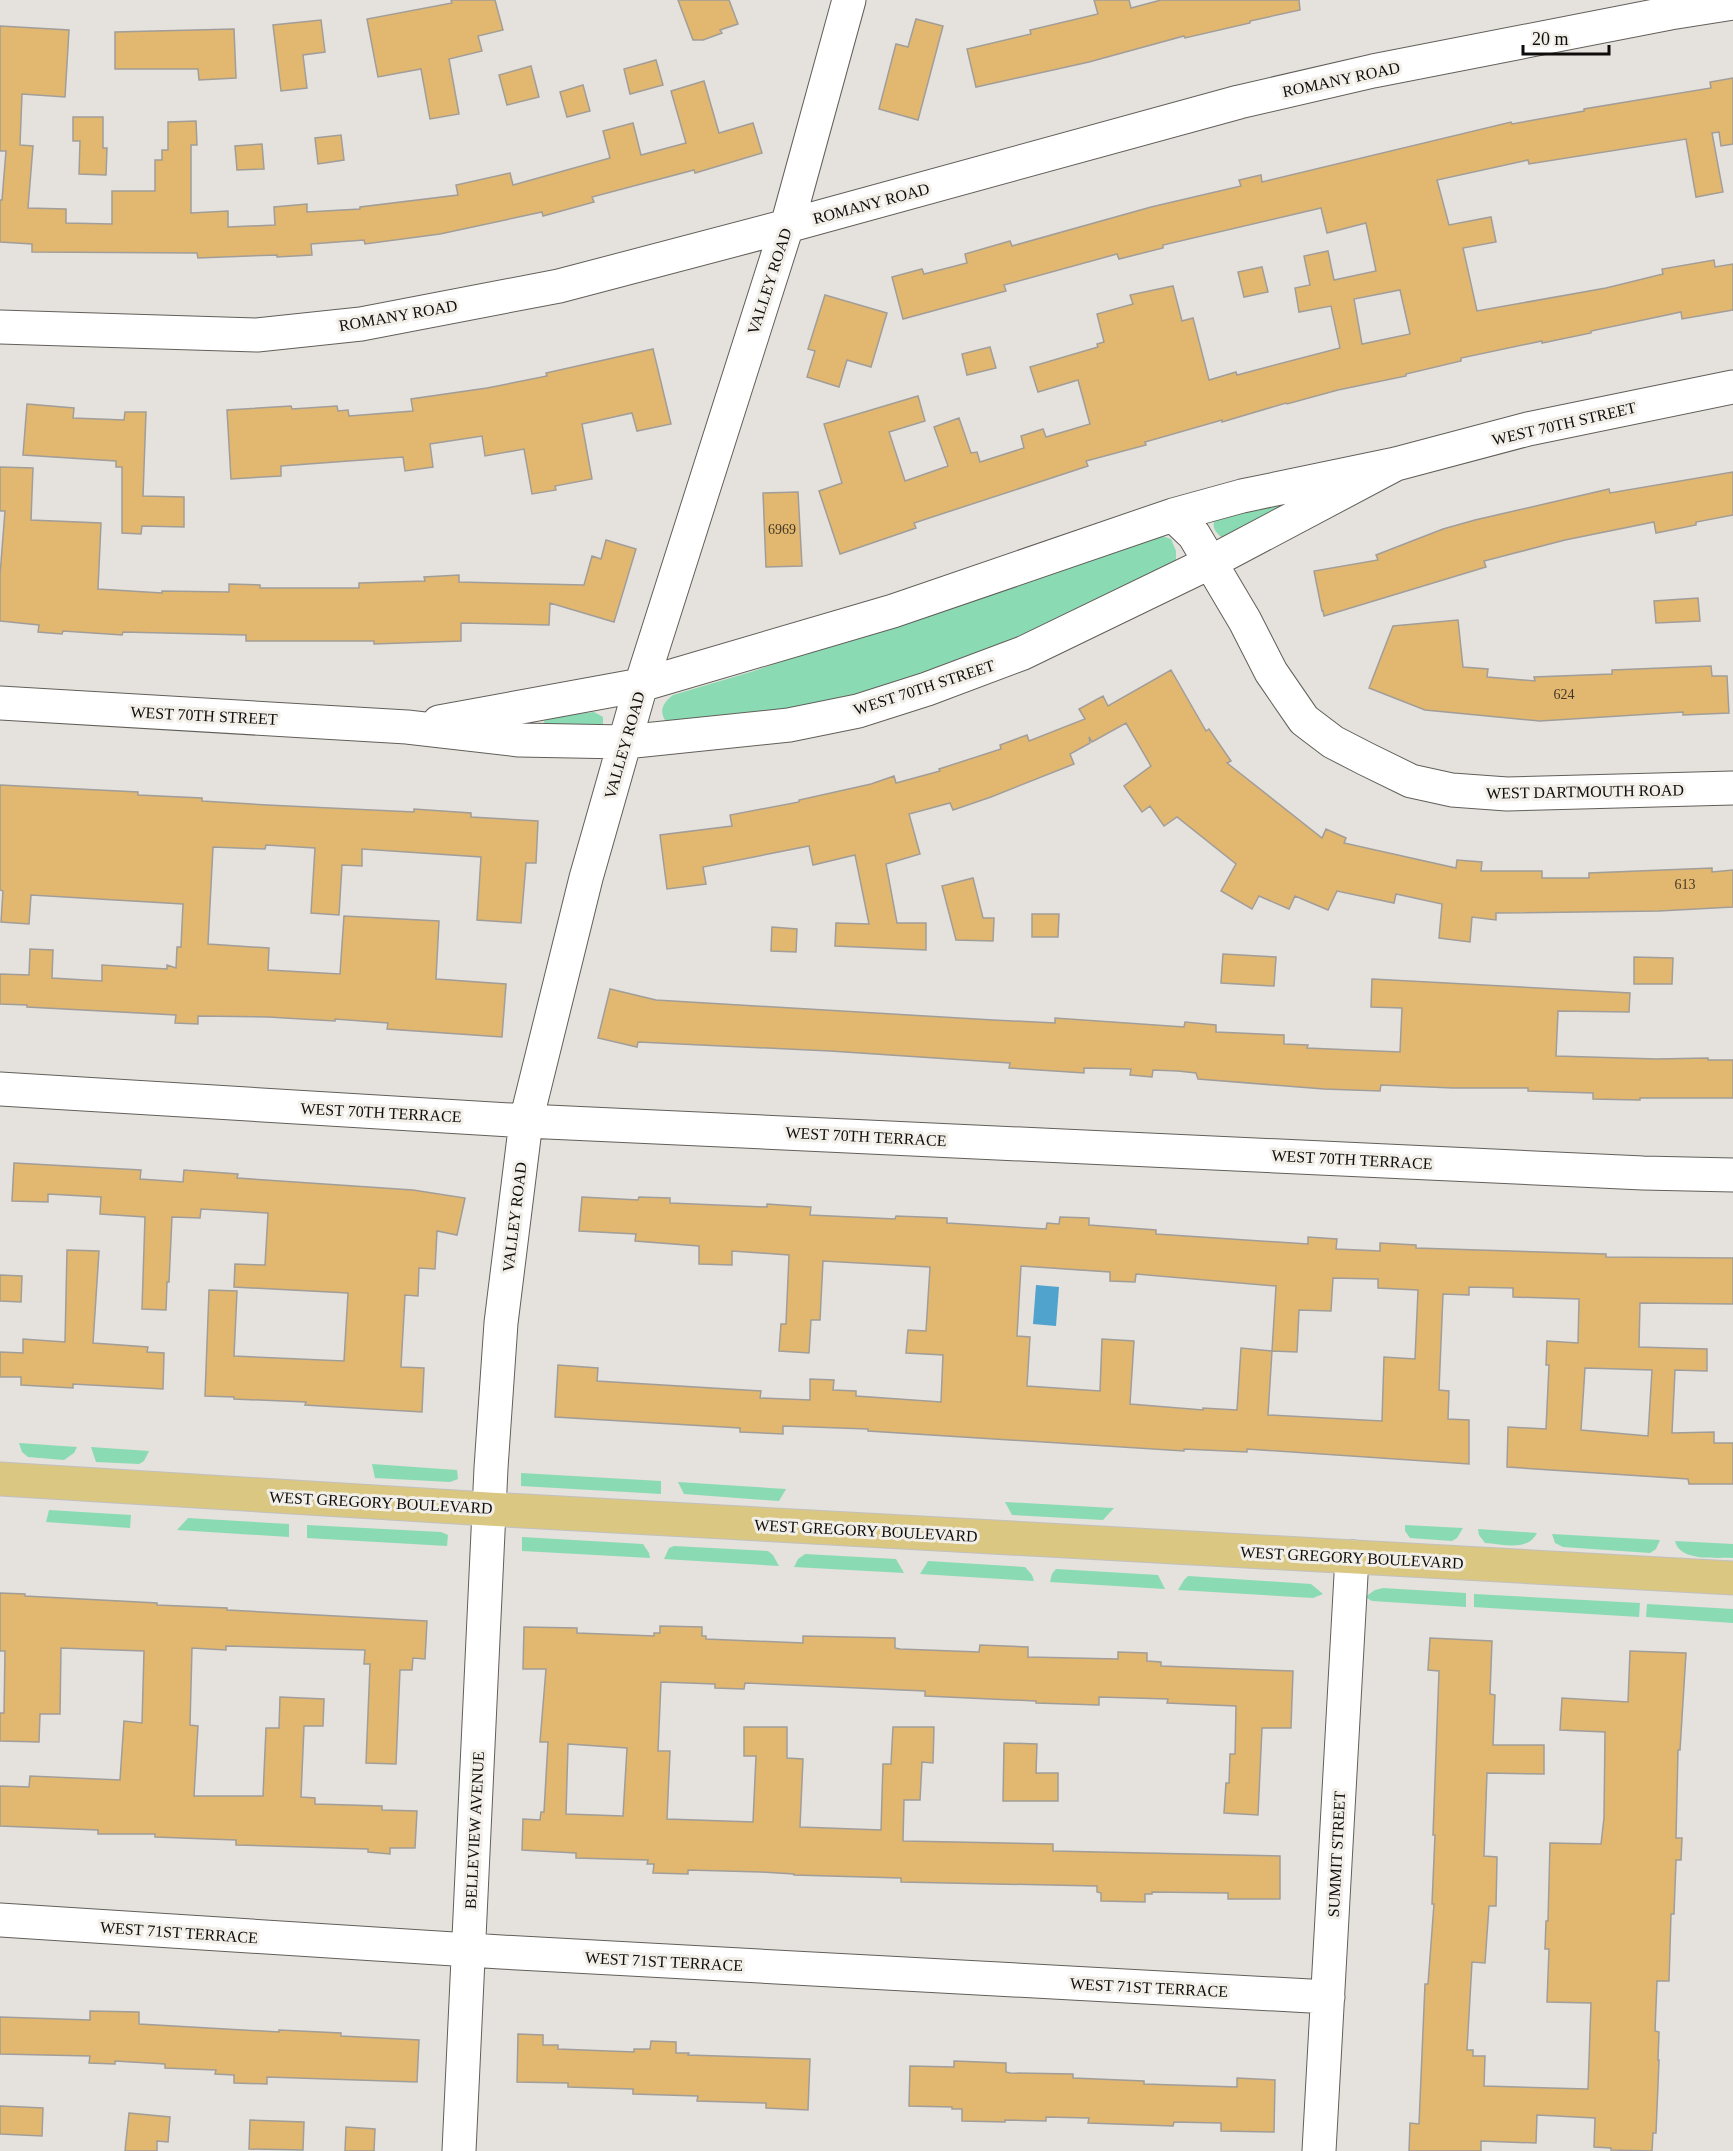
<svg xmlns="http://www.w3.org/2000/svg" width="1733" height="2151" font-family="Georgia,serif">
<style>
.green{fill:#8adbb4}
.water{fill:#4fa3cc}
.building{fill:#e2b871;stroke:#a19d98;stroke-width:1.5;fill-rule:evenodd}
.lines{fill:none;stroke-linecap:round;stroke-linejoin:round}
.minor-casing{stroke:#625f5a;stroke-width:35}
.major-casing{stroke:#c1c0c0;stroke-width:35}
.minor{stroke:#fff;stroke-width:33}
.major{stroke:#dac781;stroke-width:33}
.labels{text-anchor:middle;stroke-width:6;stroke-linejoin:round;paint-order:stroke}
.number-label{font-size:14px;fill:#443825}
.street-label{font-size:16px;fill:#0f0d0c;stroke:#f2efe9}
</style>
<rect width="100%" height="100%" fill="#e5e1dc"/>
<path class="green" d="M1299,500l-68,35 -10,2c-7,-7 -9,-10 -6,-19z
M1162,536l9,3 5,12v9l-6,6 -138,68 -122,47 -120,31 -121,13c-11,-11 -8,-21 4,-30l81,-24 396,-134z
M594,712l9,5v7l-8,5 -50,-2 -1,-6 7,-4z
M19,1443l58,4 -3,6 -10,7 -36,-3 -6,-5z
M91,1447l58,4 -5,10 -5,3 -43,-2z
M372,1464l85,6 1,9 -8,3 -75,-4z
M521,1473l140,8v13l-140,-8z
M678,1482l108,7 -7,12 -95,-7z
M1005,1502l108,6h1l-11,12 -91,-5z
M49,1510l82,5 -1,13 -84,-6z
M188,1518l101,6v13l-112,-7z
M307,1525l134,7 7,3 -1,11 -140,-8z
M1405,1525l58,3 -6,10 -5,3 -42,-3 -5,-7z
M1478,1529l59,4c-10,19 -33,11 -52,10l-6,-8z
M1552,1534l108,6 -4,9 -6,4 -87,-6 -8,-4z
M522,1537l121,7 6,9 1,5 -128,-7z
M1675,1541l58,3v14c-18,-1 -53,4 -58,-17z
M674,1546l94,5 5,4 6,11 -115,-7 5,-11z
M805,1554l91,5 8,14 -110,-6 4,-8z
M928,1561l97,6 7,8 2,6 -114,-7z
M1056,1569l102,6 7,14 -115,-7 2,-8z
M1188,1576l123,8 12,10 -10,4 -135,-8 6,-10z
M1383,1588l83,5v14l-94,-6 -7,-4 10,-7z
M1474,1594l166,9 -1,14 -165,-10z
M1647,1604l86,5v14l-87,-6z"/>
<path class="water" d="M1036,1285l23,2 -3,39 -23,-2z"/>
<path class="building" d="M451,0h44l8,30 -25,6 4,15 -33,8 10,55 -29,5 -9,-50 -43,8 -11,-58 85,-16z
M678,0h51l9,24 -18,6 2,3 -19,7h-10z
M1094,0h35l2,8 30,-8h138l1,10 -50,11v2l-65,15 -1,-2 -95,26 -113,25 -9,-38 64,-15 -1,-4 68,-16z
M916,19l27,7 -25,94 -39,-11 17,-65 12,3z
M321,20l4,32 -22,3 4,33 -26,3 -8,-66z
M0,26l69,4 -4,67 -43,-3 -2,51 13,1 -5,62 38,1v14l46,1v-33h43v-31h7v-10h6v-28l28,-1 1,24h-6v68l37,-2v16l47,-2 -1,-18 33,-3v8l53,-3v-2l98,-12 -2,-10 54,-12 3,12 97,-27 -7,-27 30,-8 8,32 45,-12 -15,-52 33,-10 15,52 34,-10 9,30 -67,20 -1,-3 -102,27 2,5 -51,14 -1,-4 -102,22 -75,10 -1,-4 -53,4 1,11 -35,2v-2l-79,3 -1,-5 -165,-1v-8l-32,-2v-42h2l4,-49h-6z
M234,29l2,49 -37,2 -1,-11h-83v-37z
M656,60l7,25 -33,9 -6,-25z
M531,66l8,31 -32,8 -8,-30z
M1733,78v66l-12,2 -2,-14 -7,1 11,59 -27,5 -10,-58 -157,25 -1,-4 -91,20 12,45 42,-8 5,25 -33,6 14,63 129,-23 57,-14 -1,-5 52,-9 1,7 18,-3v46l-51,9 -1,-7 -90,19v2l-49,10v-2l-81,17v3l-55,13v2l-68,14 -51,14 -1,-1 -64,19v-2l-77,22 1,3 -60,16 2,5 -174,57 2,5 -76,26 -21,-63 23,-8 -18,-59 94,-28 7,25 -36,11 16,49 43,-15 -14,-39 25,-9 12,35 6,-1 3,10 44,-14 -3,-12 22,-7 3,8 44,-13 -12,-44 -40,12 -8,-25 68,-20 -1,-3 7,-2 -7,-28 36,-10 -3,-9 43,-9 9,35 11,-3 16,62 27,-8 1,3 103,-27 -9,-42 -32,6 -4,-24 15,-3 -6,-29 24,-5 6,29 42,-9 -10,-48 -39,10 -6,-25 -158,37v3l-44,11 -2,-5 -113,31 2,6 -103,28 -11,-42 30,-8 2,5 43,-11 -2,-9 45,-13 2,5 139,-39 90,-21 -2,-6 22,-5 1,7 249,-60 1,2 72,-13v-2l127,-21 -1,-6zM1400,290l10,44 -48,10 -8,-45z
M583,85l7,26 -23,6 -7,-25z
M73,117h30v31h4l-1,27 -27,-1 1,-33h-7z
M341,135l3,25 -26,4 -3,-26z
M262,144l2,25 -27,1 -2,-24z
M1262,267l6,25 -24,5 -6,-25z
M825,295l62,18 -16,54 -24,-7 -8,27 -32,-10 8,-26 -7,-2z
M990,347l6,21 -29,7 -5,-21z
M653,349l18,75 -34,7 -5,-18 -50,11 10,55 -37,7 1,4 -24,4 -8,-45 -39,7 -3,-20 -52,8 3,23 -28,4 -2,-14 -122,9v10l-50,3 -4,-69 64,-4 1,3 45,-3 1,5 10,-1 1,6 64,-5 -2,-12 76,-11 60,-12 -1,-3z
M27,404l47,4 -1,10 51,2 1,-8h21l-3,84 41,1v30l-42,-1 -1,8 -19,-1v-66h-6v-6l-93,-6z
M0,467l33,1 -2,52 70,3 -3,66 64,4v-2l67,1v-8l31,1v3h99v-5l66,-2 -1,-4 35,-2v7l125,3 8,-29 9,3 5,-19 30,9 -22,73 -64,-19 -1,22 -88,-2v18l-87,3v-3h-128v-6l-123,-3 -1,3 -59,-4 -1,3 -24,-2 1,-7 -39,-4v-46l5,-64h-5z
M1733,472v43l-37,7v3l-40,8 -2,-11 -89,18 -81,21 2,6 -162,49 -1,-5h-1l-8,-40 64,-11 -2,-5 67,-26 32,-9 134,-31 1,4z
M798,492l4,74 -36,1 -3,-74z
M1698,598l2,23 -44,2 -2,-22z
M1458,620l5,47 25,2 -1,8 48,4 -1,-4 78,-3v-4l99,-4 1,10h15l2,37 -46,2v-3l-143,9 -115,-11 -56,-22 24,-62z
M1171,670l35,61 3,-2 22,32 -4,2 95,75 4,-9 20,9 -2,5 112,25 1,-8 25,2 -1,9h61v7h47v-5l123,-5v4l21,-2v37l-74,4 -163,2v7l-24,-3 -2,25 -31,-4 3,-34 -46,-10 -2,9 -57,-12 -9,19 -33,-14 -6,13 -30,-13 -7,13 -31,-18 15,-27 -59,-47 -13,9 -14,-20 -8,6 -18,-26 27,-20 -25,-43 -34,19 -3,-5 1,6 -20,11 4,10 -83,33 -38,13 -3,-7 -41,11 11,40 -34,10 11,59h29v27l-91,-4 1,-23 33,1 -14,-69 -42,10 -4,-19 -106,21 3,17 -39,5 -7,-54 72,-9 -2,-11 69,-13v-2l72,-16 23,-8 2,7 44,-12 -1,-2 62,-20 -1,-4 27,-10 2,6 56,-22 -6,-10 24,-13 5,10z
M0,785l138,7v3l64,3v3l65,4 147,7v-3l57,4v4l67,4 -2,42h-10l-5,60 -44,-3 4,-63 -119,-8v17l-20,-1 -3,50 -28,-2 4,-65 -49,-3 -1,4 -52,-2 -5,97 61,4 -1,22 72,4 4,-58 95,5 -3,58 70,5 -4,53 -115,-8 1,-6 -53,-4v2l-67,-4 -70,-1v8l-23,-1 1,-8 -149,-8v-2l-27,-1v-30l29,1 1,-26 23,1 -1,28 50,3v-16l65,4v-4l9,3 1,-21h4l2,-43 -152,-9 -2,29 -28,-2 2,-31 -3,-1z
M973,878l10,40h11l-1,23 -37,-1 -14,-54z
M1032,914h27l-1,23h-26z
M772,927l25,2 -1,23 -25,-1z
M1223,954l53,3 -2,29 -53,-3z
M1634,957l39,1 -1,26h-38z
M1372,979l258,14 -1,19 -71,-1 -2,45 100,3 52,-1v2h25v38h-93v2l-47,-1v-6l-65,-2v-3h-75l-72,-3 -1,6 -56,-2 -126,-10 -2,-6 -18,-2 -25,-1 -1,7 -22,-2 1,-6 -47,-1v5l-75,-5 1,-5 -180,-12 -192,-9 -1,5 -39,-9 12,-49 46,11 337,20 62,3v-5l129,9 1,-5 31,3v7l68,3v9l24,1 -1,3 93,4 2,-44 -31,-1z
M14,1163l127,7 -1,9 43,3 1,-12 54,4 -1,4 176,12 52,8 -8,37 -20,-4 -2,38 -16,-1 -1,28 -13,-1 -4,72 23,1 -2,44 -117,-7 1,-3 -72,-3v-2l-29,-1 4,-106 28,1 -3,65 110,5 4,-68 -114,-6 1,-23 30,1 3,-52 -67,-4 -1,9 -28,-1 -3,65h-2l-1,28 -24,-1 3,-92 -45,-3 1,-17 -53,-3v8l-36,-1z
M582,1197l56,3 1,-3 31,1v5l97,4v-3l44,3 -1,8 85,4 1,-3 51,2v5l99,6 1,-6 12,1 1,-7 29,1v7l67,5v4l152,10v-7l29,2 -1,10 44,2v-8l36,2v3l190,6v3l127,1v46l-93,-1 -1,44 68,2v22l-32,-1 -3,63 42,-1v11h19v41h-44l-1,-5 -181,-12 1,-40 38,2 3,-64h-3l1,-24 31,2 1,-44 -66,-2v-9l-44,-1v8l-26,-1 -4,96 10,1 -1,28 21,1v44l-222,-15v3l-63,-3v2l-316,-20v-2l-85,-3v8l-43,-2v-4l-185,-11 3,-52 40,3 -1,13 164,10 -1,7 50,2v-21l24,1 -1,10 23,1v5l85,6 2,-47 -37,-2 2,-23 18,1 4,-64 -107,-6 -3,59h-9l-2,33 -30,-2 2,-27h5l3,-69 -57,-4v14l-33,-1v-18l-64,-5 1,-7 -57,-3zM1021,1266l89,6v9l25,1 1,-8 140,12 -4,65 -31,-3 -4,62 -34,-2v2l-73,-6 4,-63 -32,-2 -2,52 -73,-5 3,-49 -13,-1zM1333,1278l45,1v9l40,2 -3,69 -31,-2 -2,64 -114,-6 4,-64 25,1 2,-42 32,1zM1585,1368l67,2 -4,66 -67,-6z
M67,1250l32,1 -6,92 55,4 -1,5 17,1 -1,36 -90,-5v4l-52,-3v-8h-21v-25l23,1v-14l42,3z
M0,1275l22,1 -1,26 -21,-1z
M0,1593l25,1v2l132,7v2l70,3v2l200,11 -2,38 -12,-1 -1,12h-12l-4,94 -30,-1 4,-99h-6l1,-14 -139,-4v4l-34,-2 -2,77 8,1 -4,70h69l3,-68h13l1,-31 44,2 -1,27h-19l-3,71 14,1v6l67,2v4l35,1 -2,37h-25v6l-22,-2v-3l-132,-4v-5l-81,-3v-3h-57v-4l-98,-4v-40l29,1 1,-11 90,4 4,-59 18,2 2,-72 -83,-3 -1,66h-20l-1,28 -39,-1v-28h4l1,-62h-5z
M660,1626l42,1v9h4v3l97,4v-7l92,2v10l5,1 79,3 1,-7 48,2v10l90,2v-7l29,1v8l14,1v4l132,5 -2,57h-29l-4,87 -34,-2 2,-30h3l1,-29h5l1,-48 -69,-3 1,-4 -69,-2v8l-63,-2v-2l-111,-5v-5l-180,-8 -1,6 -29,-1v-4l-54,-2 -3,69h12l-3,68 86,3 3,-66h-12v-29h43v31l16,1 -3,68 81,3 2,-66h8l2,-37h41l-1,36 -11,-1 -2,38h-16l-1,41 150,3v7l227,5v43h-52v-6l-76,-1v2h-7v8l-44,-1v-8l-4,-1v-6l-196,-4v-4l-107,-3v-1l-33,-2 -73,-2v4l-35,-1 1,-9h-7l1,-4 -72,-2v-5l-54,-3 1,-31 17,1 1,-8h3l4,-70h-8l6,-73h-23l1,-42 53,1v5l77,3v-3h6zM568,1744l59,4 -4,68 -57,-2z
M1430,1638l62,3 -2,53 5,1 -2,50h51v29l-57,-1 -3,83 13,1 -1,49h-7l-4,57 -13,-1 -5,88h6v6h12l-1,30 104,3 3,-86 -44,-1 2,-53h-4l1,-28h2l2,-78 51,1 3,-26 1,-86 -45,-2 2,-32 66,4 2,-51 56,2 -6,97h-2l-2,88h6l-1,22h-5l-2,54h-3l-2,67h-12l-2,50 4,1 -1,28h1l-3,73h-3l-1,18 -41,-1v-2l-17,-1 1,-29 -58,-3 -1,28 -55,-2v10h-72l1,-28 9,1 6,-140h3l6,-80h-2l3,-69h-2l6,-164 -11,-1z
M1004,1743l33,1 -1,29h22v28h-55z
M90,2011l49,1v12l140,8v-2l62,3v3l78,4 -2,42 -150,-5v7l-33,-1v-8l-19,-1 1,-4 -51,-2v-4l-50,-3v3l-26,-1 1,-7 -90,-2v-37l90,3z
M518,2034l25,1v10h15v4l76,3v-3h16l1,-8 25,1v11h13l-1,2 122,4 -2,51 -42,-2v-5l-69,-2 1,-5 -65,-2v-5l-65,-2v-4l-51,-1z
M954,2061l52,2v9l4,1 63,1v4l71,3v3l93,3v-9l38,2 -1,52 -53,-1v-8l-47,-1 -1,4 -85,-3 1,-5 -43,-1v4l-41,-1v2l-43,-1v-12h-10v-2l-43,-1 1,-40 44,1z
M0,2106l43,2 -1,28 -42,-2z
M129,2113l41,4 -2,25 -11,-1v10h-32z
M250,2120l54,2 -1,28 -54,-1z
M346,2127l29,2 -1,22h-29z"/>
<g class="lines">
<g class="minor-casing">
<path id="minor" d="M0,327l257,8 104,-11 198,-38 228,-60 452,-124 134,-31 297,-58 63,-10
M1173,515l21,20 51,86 26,51 33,48 29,22 33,17 45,22 41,9 55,4 226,-6
M0,703l407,24 112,13 106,2 164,-17 69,-14 69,-22 96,-36 188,-91 185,-98
M439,722l202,-37 252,-74 280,-96 69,-19 154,-32 132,-35 205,-42
M0,1089l526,32 1117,52 90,2
M0,1920l501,32 827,45
M459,2151l32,-683 10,-145 25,-202 60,-243 55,-193 146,-459 62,-226
M1319,2151l33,-594"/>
</g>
<g class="major-casing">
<path id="major" d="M0,1479l488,30 1245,69"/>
</g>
<use href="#minor" class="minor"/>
<use href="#major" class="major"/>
</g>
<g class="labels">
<g class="number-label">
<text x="782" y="534">6969</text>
<text x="1564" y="699">624</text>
<text x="1685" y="889">613</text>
</g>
<g class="street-label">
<text transform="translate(1341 79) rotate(-12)" y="6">ROMANY ROAD</text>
<text transform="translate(871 203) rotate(-15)" y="6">ROMANY ROAD</text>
<text transform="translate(769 281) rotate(-72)" y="6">VALLEY ROAD</text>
<text transform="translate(398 315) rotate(-10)" y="6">ROMANY ROAD</text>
<text transform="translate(1564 423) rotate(-13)" y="6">WEST 70TH STREET</text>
<text transform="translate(924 687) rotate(-18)" y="6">WEST 70TH STREET</text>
<text transform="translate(204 715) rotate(3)" y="6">WEST 70TH STREET</text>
<text transform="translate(624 745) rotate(-74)" y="6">VALLEY ROAD</text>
<text transform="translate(1585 791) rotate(-1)" y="6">WEST DARTMOUTH ROAD</text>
<text transform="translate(381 1112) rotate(3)" y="6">WEST 70TH TERRACE</text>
<text transform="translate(866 1136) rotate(3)" y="6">WEST 70TH TERRACE</text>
<text transform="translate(1352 1159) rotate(3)" y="6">WEST 70TH TERRACE</text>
<text transform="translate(514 1217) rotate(-83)" y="6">VALLEY ROAD</text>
<text transform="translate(381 1502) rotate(3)" y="6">WEST GREGORY BOULEVARD</text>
<text transform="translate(866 1530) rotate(3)" y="6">WEST GREGORY BOULEVARD</text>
<text transform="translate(1352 1557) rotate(3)" y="6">WEST GREGORY BOULEVARD</text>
<text transform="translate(474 1830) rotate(-87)" y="6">BELLEVIEW AVENUE</text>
<text transform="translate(1336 1854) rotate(-87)" y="6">SUMMIT STREET</text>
<text transform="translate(179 1932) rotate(4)" y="6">WEST 71ST TERRACE</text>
<text transform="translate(664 1961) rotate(3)" y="6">WEST 71ST TERRACE</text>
<text transform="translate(1149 1987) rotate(3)" y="6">WEST 71ST TERRACE</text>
</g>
</g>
<path d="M1523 45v9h86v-9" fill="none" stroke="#0f0d0c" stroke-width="3"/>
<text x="1532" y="45" font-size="18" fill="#0f0d0c" stroke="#f2efe9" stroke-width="4.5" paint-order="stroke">20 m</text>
</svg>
